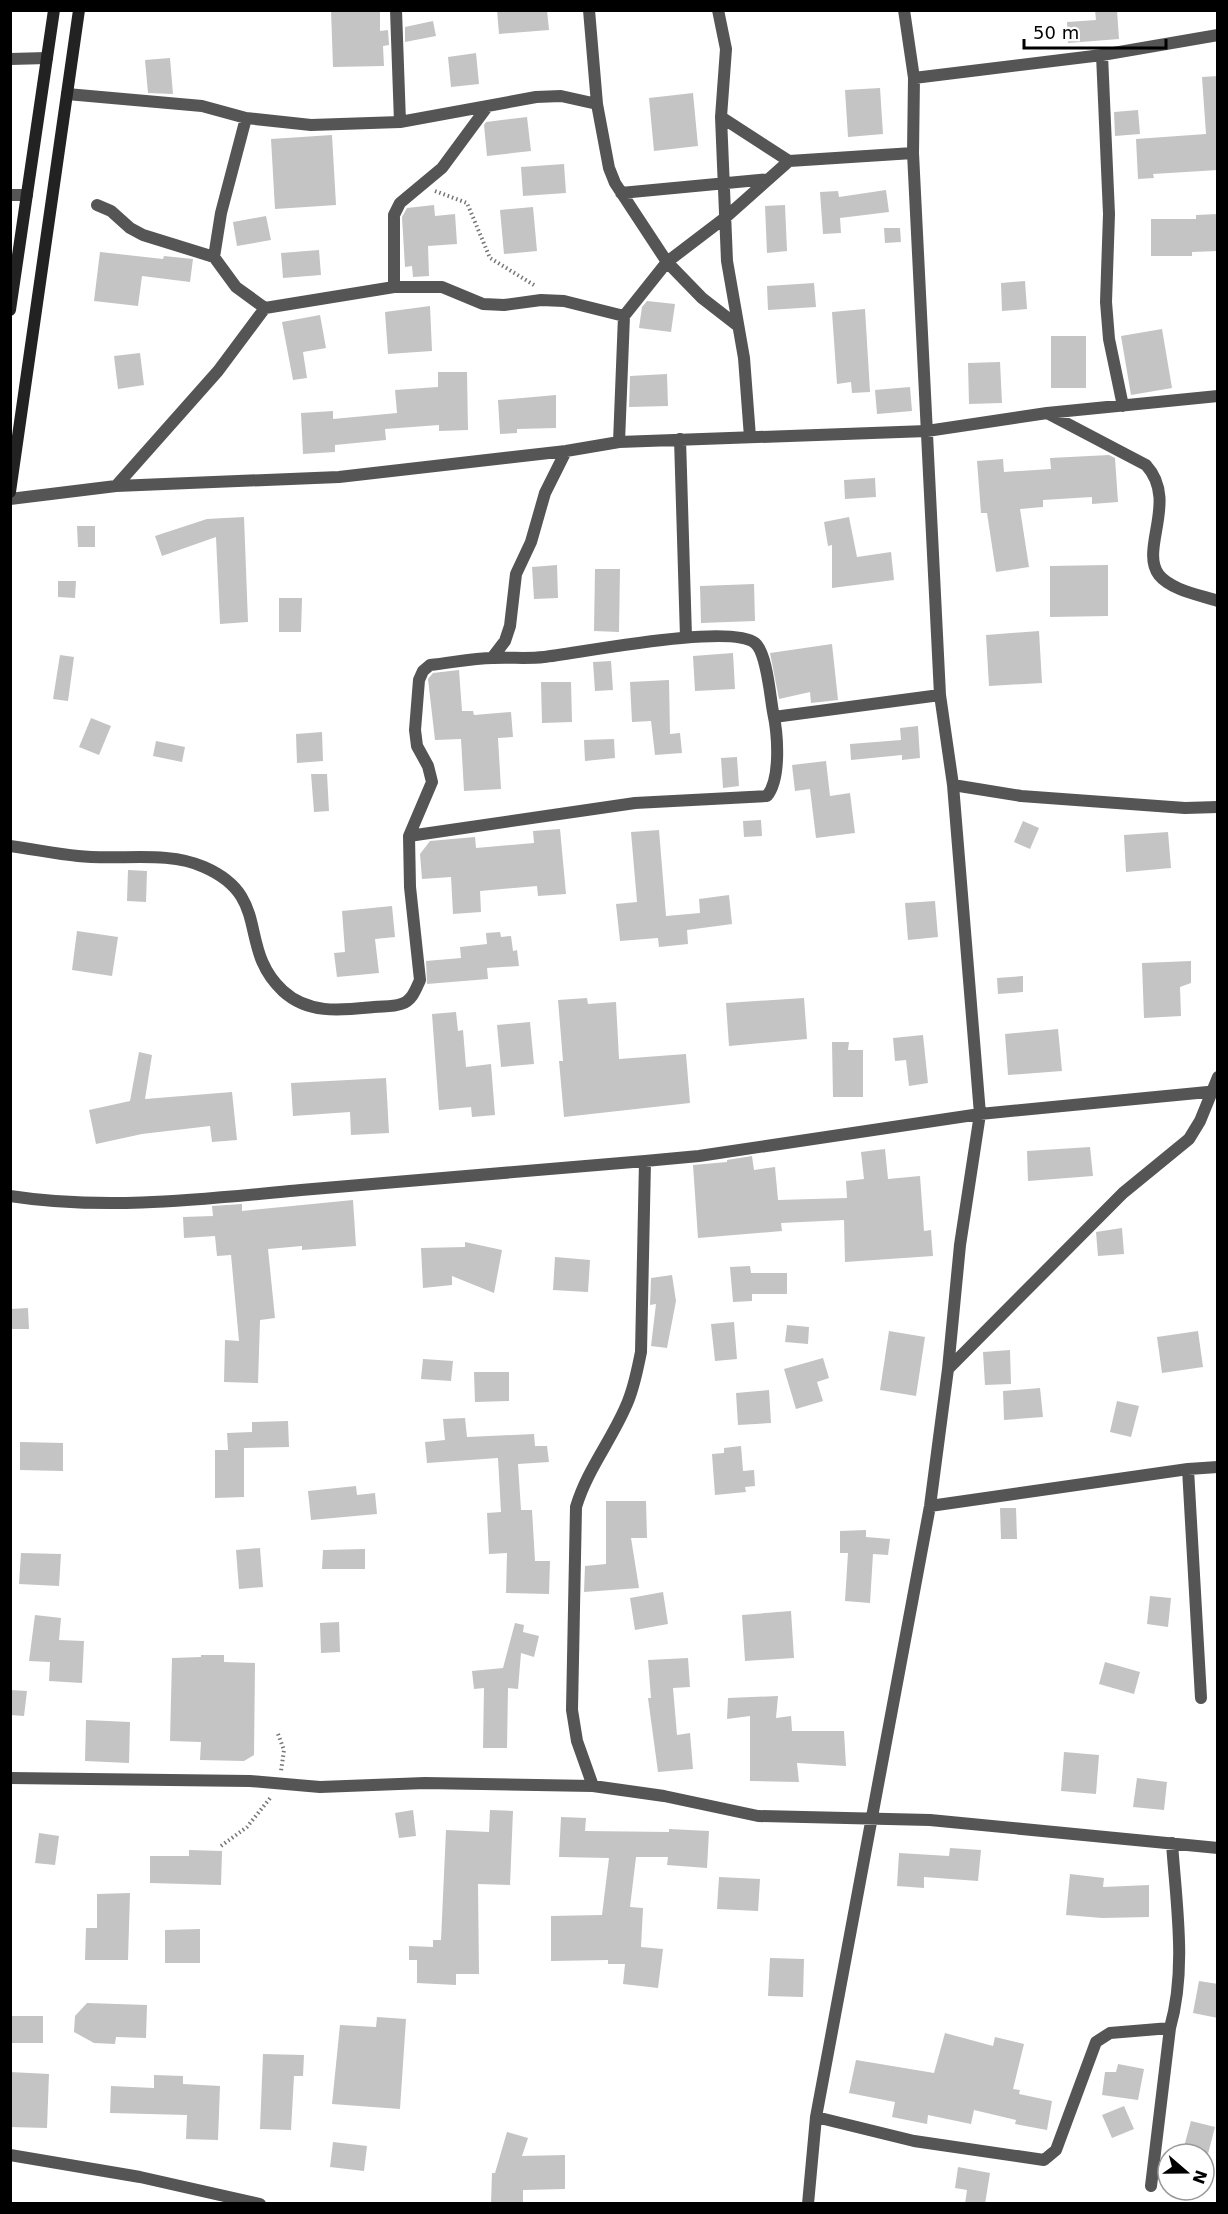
<svg xmlns="http://www.w3.org/2000/svg" width="1228" height="2214" font-family="'DejaVu Sans',sans-serif">
<style>
.building{fill:#c4c4c4}
.lines{fill:none;stroke-linecap:round;stroke-linejoin:round}
.path{stroke:#777;stroke-width:4;stroke-dasharray:1.5 3;stroke-linecap:butt}
.minor{stroke:#555;stroke-width:12}
.secondary{stroke:#222;stroke-width:12}
</style>
<rect width="100%" height="100%" fill="#fff"/>
<path class="building" d="M331,10l49,1v20l8,-1 1,15 -6,1 1,20 -51,1z
M497,10h50l2,20 -50,4z
M1095,10h22l2,29 -51,4 -1,-21 29,-2z
M433,21l3,15 -31,6v-15z
M476,53l3,31 -28,3 -3,-30z
M170,58l3,36 -25,-1 -3,-33z
M1218,76v94l-65,4 1,4 -16,1 -2,-40 70,-5 -4,-57z
M880,88l3,46 -35,3 -3,-47z
M693,93l5,53 -44,5 -5,-53z
M1138,110l2,24 -25,2 -1,-24z
M527,117l4,34 -44,5 -3,-31 2,-3z
M332,135l4,70 -61,4 -4,-70z
M564,164l2,29 -43,3 -2,-29z
M886,190l3,22 -49,6 1,15 -18,1 -3,-42 18,-1 1,6z
M434,205l1,11 20,-2 2,30 -29,2 1,30 -16,1 -1,-11 -7,1 -3,-50 5,-9z
M785,205l2,46 -20,2 -2,-47z
M533,207l4,44 -33,3 -4,-44z
M1218,214v37l-26,1v4h-41v-37h45v-4z
M266,216l5,24 -34,6 -4,-24z
M884,228h16l1,14 -16,1z
M319,250l2,25 -38,3 -2,-25z
M100,252l63,7 1,-3 29,3 -3,23 -48,-6 -4,30 -44,-5z
M1025,281l2,28 -25,2 -1,-28z
M814,283l2,24 -48,3 -1,-24z
M647,301l28,3 -4,28 -32,-4 3,-21z
M430,306l2,45 -44,3 -3,-42z
M865,309l5,83 -18,1 -1,-11 -14,2 -5,-72z
M320,315l6,33 -23,4 4,26 -14,2 -11,-58z
M1162,329l10,59 -41,7 -10,-59z
M1051,336h35v52h-35z
M140,353l4,32 -26,4 -4,-33z
M1000,362l2,41 -33,1 -1,-41z
M438,372h29l1,58 -29,1v-6l-54,4 1,11 -51,5v7l-32,2 -2,-41 32,-2v8l64,-6 -2,-23 43,-3z
M667,374l1,32 -39,1 1,-31z
M910,387l2,24 -35,3 -2,-24z
M556,395v33l-39,1v4l-17,1 -2,-34z
M1109,455l6,3 3,44 -26,2v-7l-49,3v7l-23,2 9,58 -33,5 -9,-59h-6l-4,-52 26,-2 1,13 47,-3 -1,-11z
M875,478l1,19 -31,2 -1,-19z
M244,517l4,105 -28,2 -4,-87 -54,19 -7,-20 52,-17z
M849,517l8,40 34,-5 3,28 -62,8v-43l-4,1 -4,-24z
M77,526h18v21h-17z
M557,565l1,33 -24,1 -2,-32z
M1108,565v51l-58,1v-51z
M595,569h25l-1,63 -25,-1z
M58,581h18l-1,17 -17,-1z
M754,584l1,37 -54,2 -1,-37z
M279,598h23l-1,34h-22z
M1039,631l3,52 -53,3 -3,-51z
M832,644l6,56 -27,3 -1,-11 -31,7 -9,-46z
M733,653l2,36 -40,2 -2,-35z
M60,655l14,2 -6,44 -15,-2z
M611,661l2,29 -18,1 -2,-29z
M459,670l3,41h11l1,4 37,-3 2,25 -15,1 3,51 -37,2 -3,-52 -26,1 -7,-61 5,-6z
M669,680l1,54 10,-1 2,20 -27,2 -4,-34 -19,1 -2,-40z
M541,682h30l1,40 -30,1z
M91,718l20,8 -12,29 -20,-8z
M918,726l2,32 -18,2v-5l-51,5 -1,-16 51,-4 -1,-12z
M322,732l1,29 -26,2 -1,-29z
M614,739l1,19 -30,3 -1,-21z
M156,741l29,6 -3,15 -29,-6z
M737,757l2,29 -16,2 -2,-30z
M826,761l4,35 20,-3 5,40 -39,5 -6,-49 -15,2 -3,-26z
M311,774h16l2,37 -15,1z
M761,820l1,16 -18,1 -1,-16z
M1023,821l16,7 -9,21 -16,-7z
M560,829l6,65 -28,2 -1,-10 -57,5 1,21 -28,2 -2,-37 -29,2 -2,-25 10,-13 45,-4 1,11 58,-5 -1,-12z
M659,830l7,86 34,-3 -1,-14 30,-4 3,29 -45,6 1,14 -29,3 -1,-9 -38,3 -4,-37 21,-2 -6,-70z
M1168,832l3,36 -45,4 -2,-37z
M128,870l19,1 -1,31 -19,-1z
M935,901l3,36 -30,3 -3,-37z
M392,906l3,31 -20,2 4,34 -42,4 -3,-24 11,-1 -3,-41z
M77,931l41,6 -6,39 -40,-6z
M500,932l1,5 10,-1 2,15 4,-1 2,16 -32,2 1,11 -61,5 -1,-23 35,-3 -1,-11 27,-3 -1,-11z
M1191,961v22l-11,4 1,29 -37,2 -2,-55z
M1023,976v16l-25,2 -1,-16z
M587,998l1,6 28,-2 3,57 67,-5 4,49 -126,14 -5,-56h4l-5,-61z
M804,998l3,41 -78,7 -3,-43z
M456,1012l2,19 5,-1 3,37 25,-3 4,51 -23,2 -1,-10 -32,3 -7,-96z
M530,1022l4,42 -33,3 -4,-42z
M1058,1029l4,42 -54,4 -3,-41z
M923,1035l5,48 -19,3 -3,-26 -11,1 -2,-23z
M832,1042h17l-1,8h15v47h-30z
M139,1052l13,3 -7,44 87,-7 5,48 -25,2 -2,-16 -68,8 -46,10 -7,-34 41,-9z
M386,1078l3,55 -38,2 -1,-23 -57,4 -2,-33z
M1090,1147l3,29 -65,5 -1,-30z
M885,1149l3,30 32,-3 4,55 7,-1 2,26 -88,6 -1,-42 -63,3 1,8 -84,7 -5,-73 34,-3v-2l25,-4 2,14 21,-3 3,33 69,-2 -1,-17 18,-2 -3,-27z
M353,1200l3,46 -54,4v-4l-34,3 7,69 -15,2 -2,63 -34,-1 1,-42 14,1 -8,-86 -14,1 -2,-20 -31,2 -1,-21 30,-1 -1,-10 30,-2v7z
M1122,1228l2,26 -26,2 -2,-24z
M465,1242l37,8 -8,43 -42,-17v9l-29,3 -2,-40 44,-1z
M555,1257l35,3 -2,32 -35,-2z
M750,1266l1,7h36v21h-35v7l-19,1 -3,-35z
M672,1275l4,26 -9,47 -16,-2 5,-42 -6,1 1,-27z
M28,1308l1,21h-19v-20z
M734,1322l3,37 -22,2 -4,-37z
M787,1325l22,2 -1,17 -23,-2z
M889,1331l36,6 -9,59 -36,-6z
M1198,1331l5,36 -41,6 -5,-36z
M1010,1350l1,34 -26,1 -2,-33z
M823,1358l6,20 -12,4 6,19 -27,8 -12,-40z
M423,1359l30,2 -2,20 -30,-2z
M474,1372h35v29l-34,1z
M1040,1388l3,29 -39,3 -1,-29z
M769,1390l2,33 -33,2 -2,-32z
M1117,1401l22,5 -8,31 -21,-5z
M465,1418l2,19 67,-3 1,12h12l2,16 -31,2 3,46h11l3,51h15l-1,33 -43,-1 1,-40 -18,1 -2,-41 14,-1 -3,-54 -71,5 -2,-21 20,-2 -2,-21z
M288,1421l1,26 -45,1v49l-29,1v-48h13l-1,-17 25,-1v-10z
M20,1442l43,1v28l-43,-1z
M741,1446l2,25 11,-1 1,16 -10,1 1,5 -31,3 -3,-41 12,-1v-5z
M356,1486l1,9 18,-2 2,21 -66,6 -3,-29z
M606,1501h40l1,37h-16l8,50 -55,4 1,-26 21,-2z
M1000,1508h16l1,31h-16z
M866,1530v7l24,2 -2,16 -15,-1 -3,49 -25,-2 3,-48h-8v-22z
M260,1548l3,39 -24,2 -3,-39z
M365,1549v20h-43l1,-19z
M21,1553l40,1 -2,32 -40,-2z
M663,1592l5,32 -33,6 -5,-32z
M1150,1596l21,2 -3,29 -21,-3z
M791,1611l3,47 -49,3 -3,-46z
M35,1615l26,3 -2,22 25,1 -2,42 -33,-2 1,-19 -21,-1z
M339,1622l1,30 -19,1 -1,-30z
M515,1623l9,2 -1,7 16,4 -5,21 -13,-4 -3,36 -10,-1 -1,60h-24l1,-60 -10,1 -2,-18 31,-3z
M201,1655h23v7l31,1 -1,92 -10,6 -44,-1 1,-18 -31,-1 2,-83 29,-1z
M688,1658l2,29 -17,1 4,47 13,-2 3,36 -35,3 -10,-74h3l-3,-38z
M1105,1662l35,10 -6,22 -35,-10z
M10,1690l17,1 -3,25 -14,-1z
M778,1696l-2,22 15,-2 1,15h52l2,35 -49,-3 2,19 -49,-1v-65l-23,3 1,-21z
M86,1720l44,2 -1,41 -44,-2z
M1064,1752l35,3 -3,39 -35,-3z
M1137,1778l30,4 -3,28 -31,-3z
M413,1810l3,26 -17,2 -4,-25z
M490,1810l23,1 -3,74 -32,-1 1,90h-23v11l-39,-2v-23h-8v-14l24,1v-7h8l5,-110 43,2z
M561,1817l25,1 -1,13 84,1v-3l40,2 -2,37 -40,-3 1,-8h-32l-6,50 13,1 -2,39 22,2 -5,39 -35,-4 2,-20h-17v-4l-57,1v-45l51,-1 7,-57 -50,-1z
M39,1833l20,3 -4,29 -20,-2z
M950,1848l31,2 -3,31 -54,-4v11l-27,-2 2,-33 50,3z
M189,1850l33,1 -1,34 -71,-2v-27h39z
M1070,1874l34,4 -1,9 46,-2v32l-47,1 -36,-3z
M719,1877l41,2 -2,32 -41,-2z
M130,1893l-2,67h-43l1,-32h11v-34z
M200,1929v34h-35v-33z
M770,1958l34,1 -1,38 -35,-1z
M1199,1981l19,3v34l-25,-5z
M87,2003l60,2 -1,33 -30,-1 -1,7 -21,-1 -20,-11 1,-16z
M10,2016h33v27h-33z
M377,2017l29,2 -6,90 -68,-5 8,-79 36,2z
M945,2033l48,13 2,-9 29,7 -11,45 7,1 -1,4 33,7 -5,29 -32,-6 1,-4 -42,-10 -3,14 -43,-9 -1,9 -35,-7 3,-15 -46,-9 7,-33 78,13z
M263,2054l41,1 -1,21h-9l-3,54 -31,-1z
M1118,2064l26,5 -6,31 -36,-5 3,-23h11z
M10,2072l39,2 -2,54 -37,-1z
M154,2075l29,1v8l37,2 -2,54 -32,-1 1,-24 -77,-2 1,-27 43,2z
M1124,2106l10,23 -22,9 -10,-23z
M1191,2121l24,6 -7,27h-26z
M507,2132l21,6 -6,18 43,-1v34l-42,1v14h-32l1,-31h3z
M333,2142l34,4 -3,25 -34,-4z
M958,2167l32,6 -5,31h-20l2,-14 -12,-2z"/>
<g class="lines">
<path class="path" d="M435,191l32,12 23,55 44,27
M278,1734l6,16 -3,21
M221,1846l26,-19 24,-30"/>
<path class="minor" d="M396,10l4,112
M589,10l8,94 12,64 6,15 52,79 35,36 36,28
M718,10l8,39 -5,68 6,144 17,97 6,79
M1102,55l7,159 -3,88 3,37 14,67
M10,59l37,-1
M914,78l188,-23 116,-20
M67,94l135,12 44,12 65,7 89,-3 136,-25 25,-1 36,8
M721,117l68,44 124,-8
M621,193l148,-14
M10,195h17
M97,205l14,6 19,17 13,7 71,22 22,30 29,21 129,-21h48l41,17 21,1 37,-5 23,1 60,15
M214,257l7,-44 25,-95
M394,287v-72l6,-12 42,-35 45,-61
M1047,413l99,52c33,36 -7,84 13,110 12,15 41,20 59,26
M680,439l6,198
M619,442l5,-126 43,-54 59,-45 63,-56
M116,486l102,-115 47,-63
M10,499l106,-13 223,-9 227,-26 53,-9 308,-11 120,-18 171,-17
M492,658l13,-17 5,-15 6,-52 15,-32 14,-49 21,-42
M774,717l166,-22
M953,785l68,11 164,12 33,-1
M10,846c23,3 46,8 68,10 40,5 89,-6 126,11 69,30 32,80 79,124 26,24 60,19 91,16 9,-1 19,0 27,-3 11,-3 15,-15 19,-24l-10,-93 -1,-51 23,-54 -4,-16 -11,-20 -2,-16 4,-50 4,-9 7,-6c21,-2 42,-7 63,-7 17,-1 34,1 51,-1 36,-4 186,-34 211,-14 12,10 15,53 18,69 5,23 8,67 -6,84l-132,7 -226,33
M10,1196c96,15 195,3 291,-6 114,-9 229,-19 344,-29l54,-5 281,-42 238,-23
M948,1369l175,-176 66,-54 11,-18 18,-44
M1188,1469l13,229
M930,1506l258,-37 30,-2
M10,1778l240,3 70,6 105,-4 168,3 71,10 94,20 172,4 288,28
M593,1786l-16,-45 -5,-31 4,-203c11,-37 35,-66 50,-101 8,-17 11,-35 15,-54l4,-191
M816,2117l98,24 130,19 12,-10 40,-108 14,-9 60,-5c17,-59 6,-125 2,-185
M10,2155l130,22 120,27
M1151,2186l19,-158
M808,2204l8,-87 114,-611 18,-137 12,-124 20,-131 -27,-329 -13,-90 -27,-542 1,-75 -10,-68"/>
<path class="secondary" d="M10,310l44,-300
M10,492l69,-482"/>
</g>
<rect width="1228" height="2214" fill="none" stroke="#000000" stroke-width="24"/>
<g transform="translate(1186 2172) rotate(110)"><circle r="28" fill="#ffffff" stroke="#999999" stroke-width="1.5"/>
<path d="M0-4.5L10 22L0 15L-10 22Z" fill="#000000"/>
<text y="-9" font-size="16" font-weight="bold" text-anchor="middle" fill="#000000">N</text>
</g>
<path d="M1024 39v9h142v-9" fill="none" stroke="#000000" stroke-width="3"/>
<text x="1033" y="39" font-size="18" fill="#000000" stroke="#ffffff" stroke-width="4.5" paint-order="stroke">50 m</text>
</svg>
